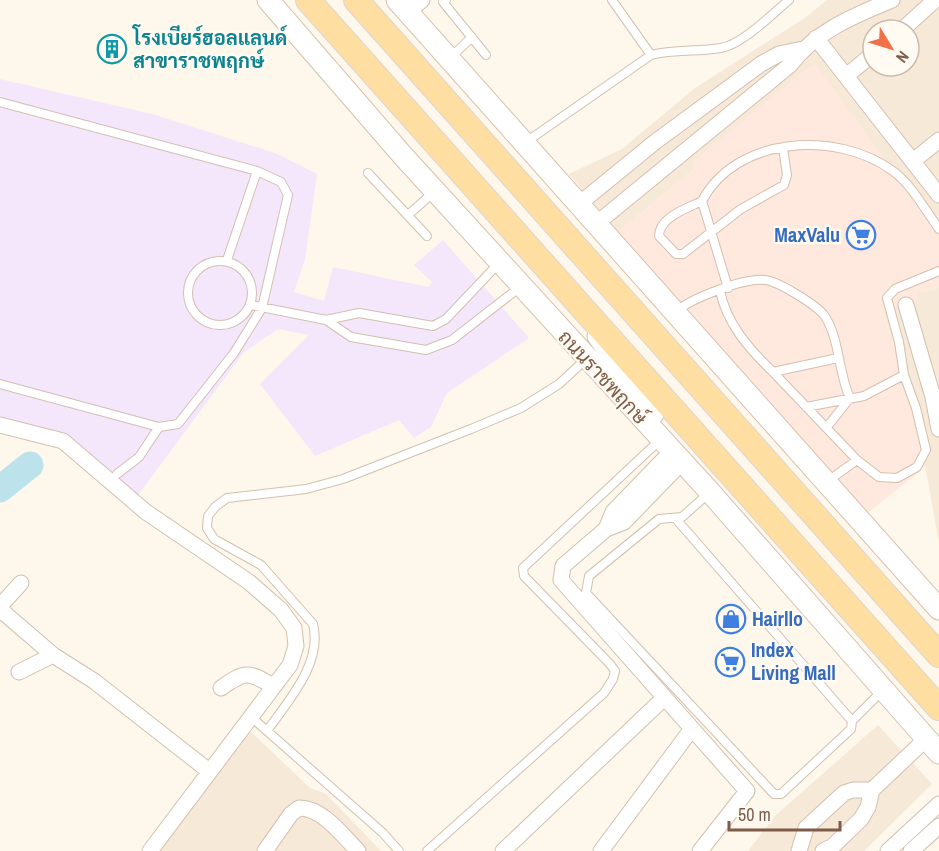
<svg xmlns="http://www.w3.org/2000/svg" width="939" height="851" font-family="'Archivo Narrow',Sarabun,sans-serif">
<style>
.residential{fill:#f7e9d8;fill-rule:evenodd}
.commercial{fill:#ffe9de}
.education{fill:#f4e7fb}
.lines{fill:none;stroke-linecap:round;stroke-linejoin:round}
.river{stroke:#bce3eb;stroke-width:27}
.lane-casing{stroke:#d3bfae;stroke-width:10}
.street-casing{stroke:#d3bfae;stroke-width:17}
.secondary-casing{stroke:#d9c1ad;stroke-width:23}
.primary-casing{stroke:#ddd5d0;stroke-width:26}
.lane{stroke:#fff;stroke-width:8}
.street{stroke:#fff;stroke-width:15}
.secondary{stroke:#fff;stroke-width:21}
.primary{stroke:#ffdea1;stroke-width:24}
.labels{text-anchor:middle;stroke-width:4.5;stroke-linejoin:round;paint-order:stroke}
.culture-label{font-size:20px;font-weight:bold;fill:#0d838f;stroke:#fffbf3;text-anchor:start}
.shop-label{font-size:20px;font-weight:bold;fill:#366cbe;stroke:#fffbf3;text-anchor:start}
.street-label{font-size:20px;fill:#7d5d4a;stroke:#fffbf3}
</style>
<rect width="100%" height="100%" fill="#fef7eb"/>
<path class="residential" d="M827,0h112v232l-246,-62 -75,62 -49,-58 53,-25 73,-61 110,-70zM873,30h36v36h-36z
M939,288v254l-26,-142 -31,-91 33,-8 3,-9z
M878,725l54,59 -68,67h-116l28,-36z
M245,726l65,62 16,6 55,57h-230z"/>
<path class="commercial" d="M814,63l125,169v56l-21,4 -3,9 -33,9 31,90 12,67 -60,48 -247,-283 75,-62 2,-10z"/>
<path class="education" d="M0,79l152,35 123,39 42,21 -12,86 -11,32 30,9 9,-34 95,20 4,-5 -18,-17 29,-25 86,98 -82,55 -16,34 -17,11 -15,-18 -84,36 -55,-72 49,-49 -31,-6 -34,23 -111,150 -70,-64 -63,-20z"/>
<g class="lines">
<path class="river" d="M0,489l30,-24"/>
<g class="lane-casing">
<path id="lane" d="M446,0l-3,2 43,53
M612,0l39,55
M451,57l21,-20
M0,102l257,69 24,11 7,13 -26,113 -28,45 -56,71 -19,3 -159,-43
M526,142l125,-87c23,-6 46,-3 70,-7 22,-4 51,-34 68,-48
M368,173l59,63
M702,201c-14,7 -43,16 -43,35l17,18h7l58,-45 43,-24 3,-10 -4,-27
M408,215l26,-23
M227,260l30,-89
M188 293a32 32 0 1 1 64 0a32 32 0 1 1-64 0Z
M728,288l-26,-87c34,-65 135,-71 191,-30 18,13 33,40 46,58
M720,291c7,33 29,58 53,81l65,-14
M251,305l75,15 33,-7 74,13 13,-7 53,-56
M675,312c17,-14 68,-34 90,-32 13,1 51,25 59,35 16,23 14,58 26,83
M326,320l25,17 75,13 26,-10 68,-53
M773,372l84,88
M806,407l58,-11 40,-21
M827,427l23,-29
M117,474l22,-17 20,-30
M828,481l29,-21 22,17 18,1 20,-11 9,-17 -10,-42 -12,-33 -5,-33 -12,-44 8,-9 44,-18
M709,493l-27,24 -23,2 -70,57 -3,17 188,201h7l70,-65 1,-8 30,-30
M676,519l176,202
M250,716l133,117 16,18
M267,731c21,-30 56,-68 46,-107l-52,-59 -47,-26 -7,-11 1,-12 7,-9 12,-9 79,-9 37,-10 128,-50 50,-21 38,-24 26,-24
M427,851l177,-158 9,-14 2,-8 -5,-7 -86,-88 -1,-8 137,-128"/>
</g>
<g class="street-casing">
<path id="street" d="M408,12l14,-12
M902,30l33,-30
M816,38l123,157
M846,76l27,-22
M913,161l26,-21
M579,204l76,-62 106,-78 18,-10 24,-5
M596,224l194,-159c26,-34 63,-49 102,-65
M906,305l27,92 6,32
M0,425l63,16 83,71 103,70 32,28 13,18 2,18 -6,19 -140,186
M672,451l-59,61 -7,17 18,-7 59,-61
M606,529l-43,37 -2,14 186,211 -47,60
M21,583l-20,22 2,7 50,43
M19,672l34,-17 41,26 115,90
M221,688c24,-17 27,-17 52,-2
M265,851l26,-37 8,-6c24,0 43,27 59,43
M503,851l160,-152
M601,851l90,-121
M799,851l7,-23 38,-35 9,-3h19
M823,851l10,-5 28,-27 7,-12 4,-17 54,-51
M888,851l51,-47
M911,851l28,-25"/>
</g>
<g class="secondary-casing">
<path id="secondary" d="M268,0l136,157 306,335 229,261
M397,0l542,609
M598,336l55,78"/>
</g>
<g class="primary-casing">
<path id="primary" d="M308,0l631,708
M356,0l583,655"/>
</g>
<use href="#lane" class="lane"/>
<use href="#street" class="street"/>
<use href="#secondary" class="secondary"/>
<use href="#primary" class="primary"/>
</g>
<defs>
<g id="building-ring" transform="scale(1.5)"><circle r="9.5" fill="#fffbf3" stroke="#0f9aa8" stroke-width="1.5"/><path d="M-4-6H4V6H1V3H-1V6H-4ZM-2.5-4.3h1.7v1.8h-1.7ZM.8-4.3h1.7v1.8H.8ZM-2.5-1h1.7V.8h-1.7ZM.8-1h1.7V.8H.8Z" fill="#0f9aa8"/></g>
<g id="supermarket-ring" transform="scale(1.5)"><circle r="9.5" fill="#fffbf3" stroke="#3f7fe0" stroke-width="1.5"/><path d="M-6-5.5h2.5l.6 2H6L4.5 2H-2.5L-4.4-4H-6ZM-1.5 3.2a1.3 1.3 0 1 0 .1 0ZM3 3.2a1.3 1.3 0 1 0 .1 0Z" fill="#3f7fe0"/></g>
<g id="shop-ring" transform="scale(1.5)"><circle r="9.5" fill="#fffbf3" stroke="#3f7fe0" stroke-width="1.5"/><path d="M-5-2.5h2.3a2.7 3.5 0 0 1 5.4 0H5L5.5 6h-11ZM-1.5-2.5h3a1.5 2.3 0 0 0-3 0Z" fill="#3f7fe0"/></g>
</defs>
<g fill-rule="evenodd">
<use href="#building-ring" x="112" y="49"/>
<use href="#supermarket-ring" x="861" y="235"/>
<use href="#shop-ring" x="731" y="619"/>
<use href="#supermarket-ring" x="730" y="662"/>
</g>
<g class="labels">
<g class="culture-label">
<text x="133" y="45">โรงเบียร์ฮอลแลนด์<tspan x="133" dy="23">สาขาราชพฤกษ์</tspan></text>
</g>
<g class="shop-label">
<text x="840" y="242" text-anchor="end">MaxValu</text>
<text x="752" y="626">Hairllo</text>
<text x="751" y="657">Index<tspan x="751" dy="23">Living Mall</tspan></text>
</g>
<g class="street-label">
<text transform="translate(603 377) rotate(47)" y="7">ถนนราชพฤกษ์</text>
</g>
</g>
<g transform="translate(891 48) rotate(128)"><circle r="28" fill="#fffbf3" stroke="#cbbcaf" stroke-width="1.5"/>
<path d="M0-4.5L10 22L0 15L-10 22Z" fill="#f27046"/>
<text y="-9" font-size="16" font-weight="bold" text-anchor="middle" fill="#7d5d4a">N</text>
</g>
<path d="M729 821v9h111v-9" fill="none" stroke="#7d5d4a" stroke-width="3"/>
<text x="738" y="821" font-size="18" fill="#7d5d4a" stroke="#fffbf3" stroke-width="4.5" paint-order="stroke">50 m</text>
</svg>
